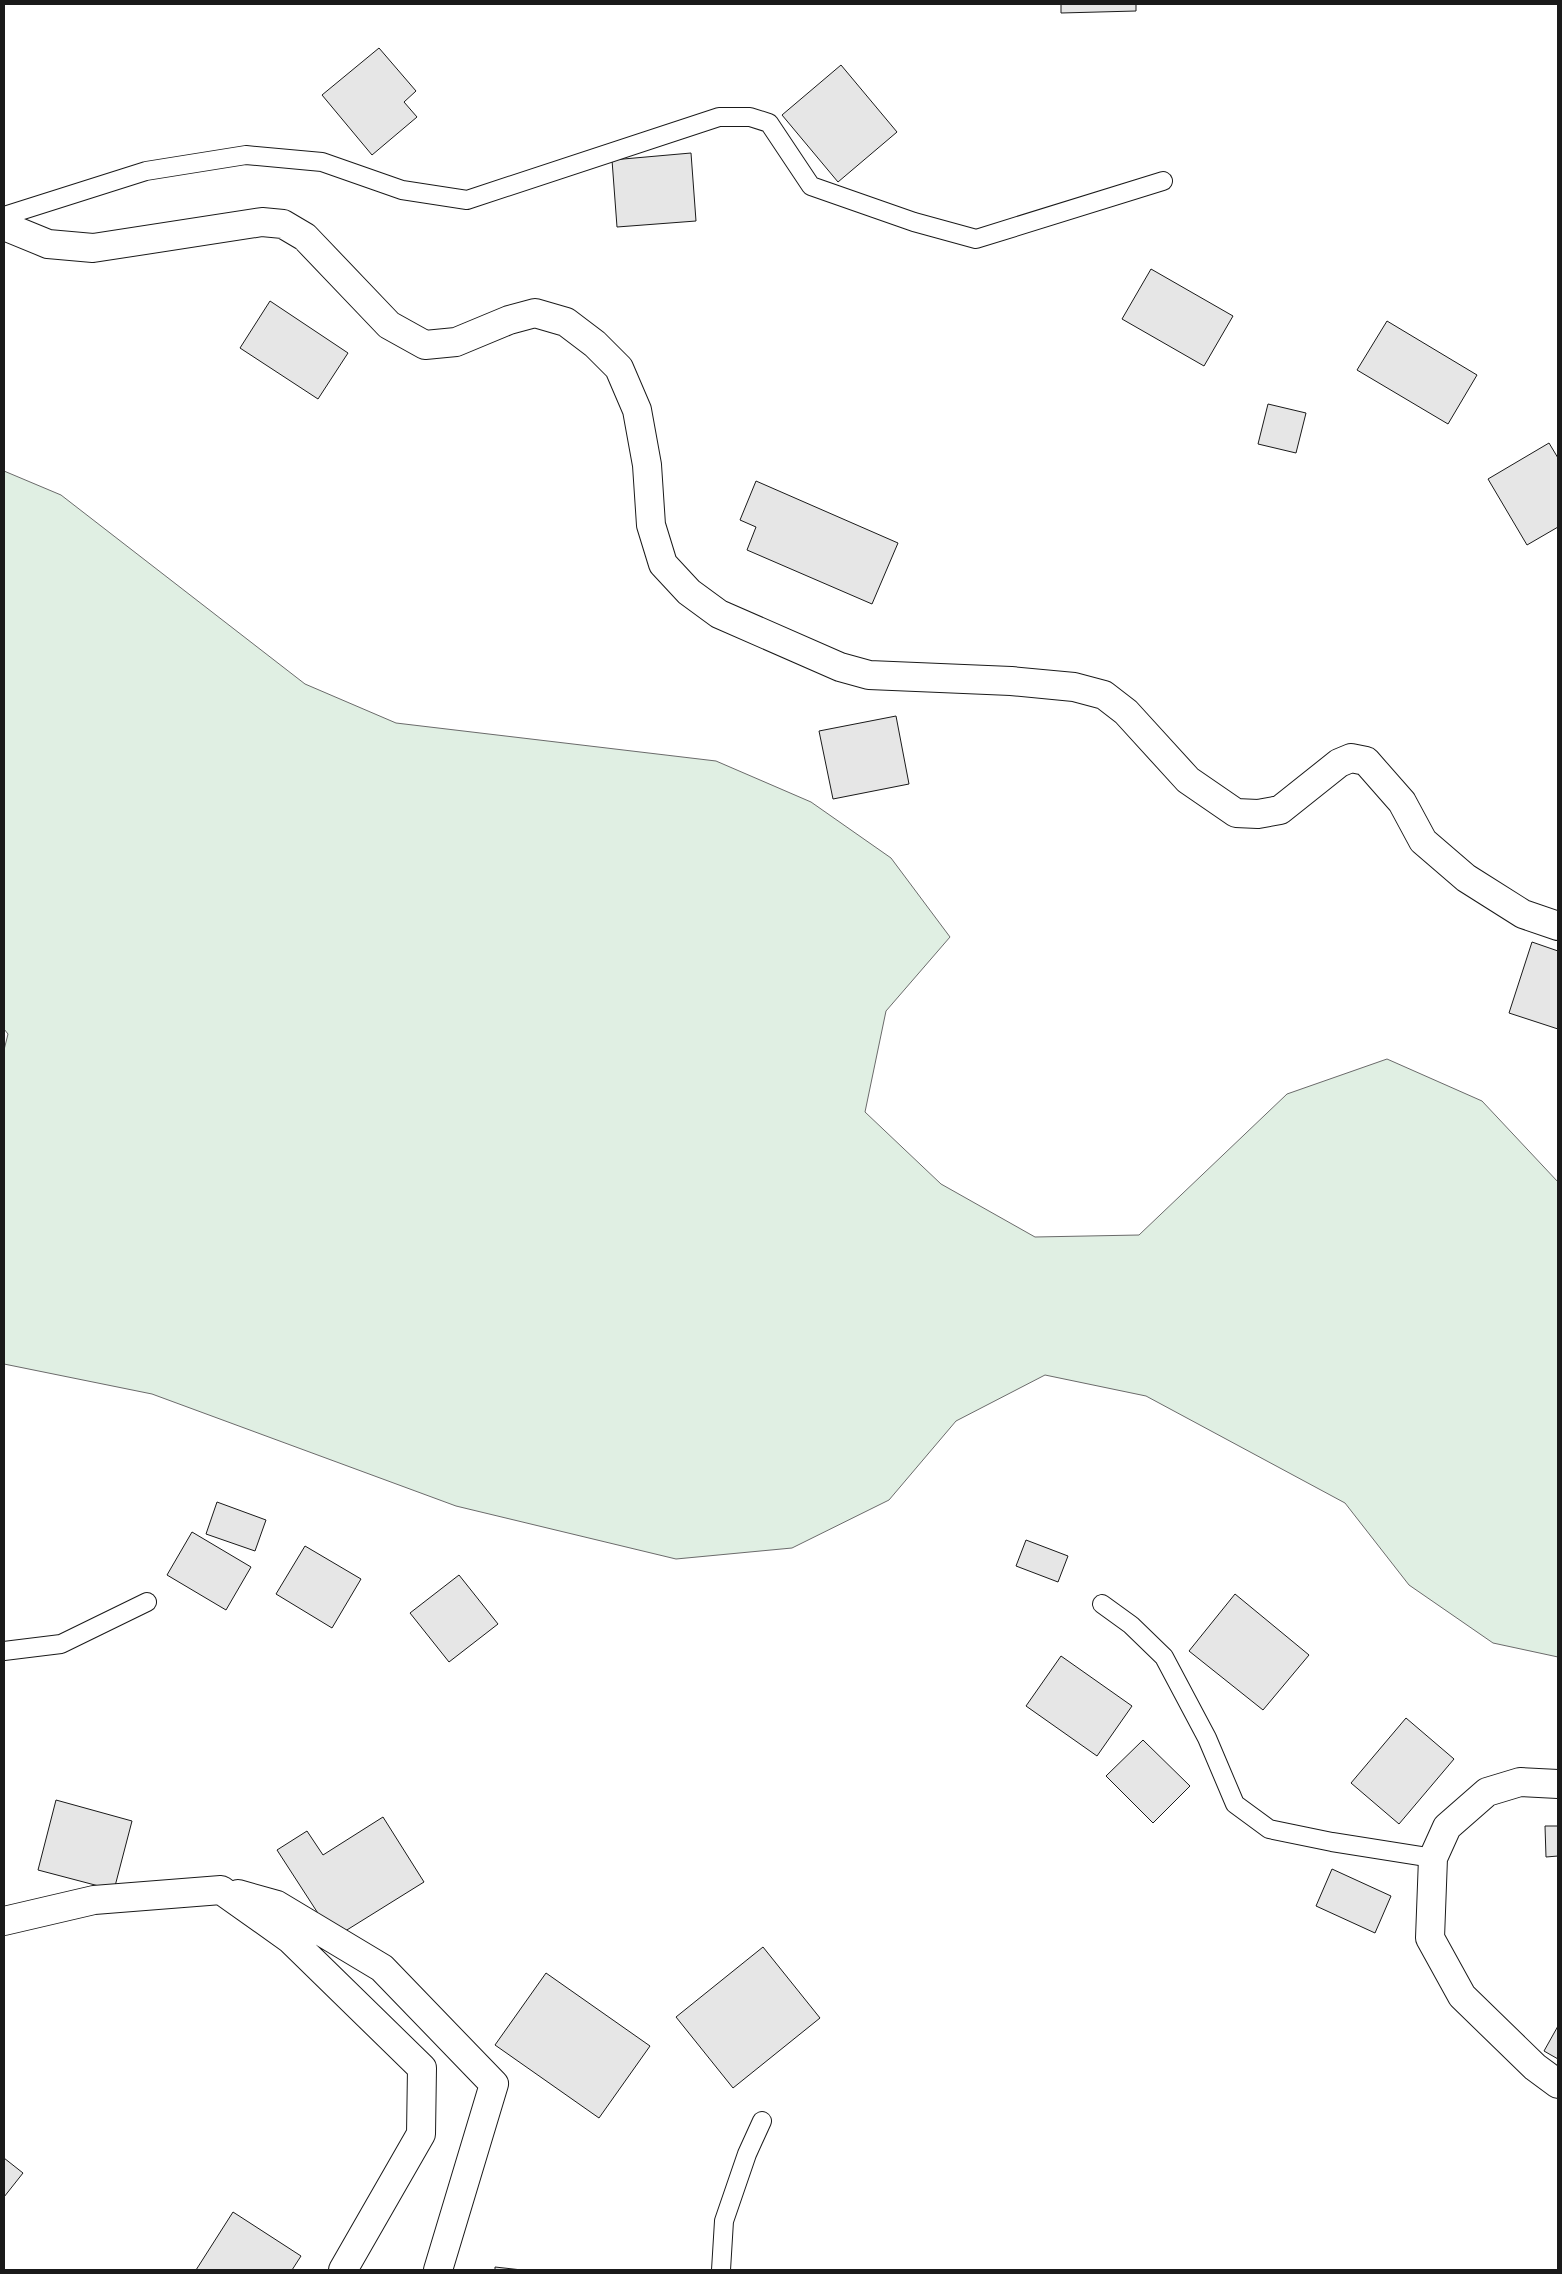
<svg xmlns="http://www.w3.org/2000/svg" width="1562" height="2274" font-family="'Sofia Sans Condensed',sans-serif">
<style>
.green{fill:#e0efe3;stroke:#6a6a6a}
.building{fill:#e6e6e6;stroke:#1a1a1a}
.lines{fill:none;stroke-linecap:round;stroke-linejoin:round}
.lane-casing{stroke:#1a1a1a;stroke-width:20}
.street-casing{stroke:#1a1a1a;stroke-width:30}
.lane{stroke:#fff;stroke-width:18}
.street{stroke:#fff;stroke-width:28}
</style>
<rect width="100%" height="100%" fill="#fff"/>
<path class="green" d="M4,471l57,24 244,189 91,39 320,38 95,41 80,56 59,79 -64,74 -21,101 76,72 94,53 104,-2 148,-141 100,-35 95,42 76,81v475l-65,-14 -84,-58 -64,-82 -199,-107 -101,-21 -89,46 -67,79 -97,48 -116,11 -220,-53 -304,-112 -148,-30v-314l4,-16 -4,-5z"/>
<path class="building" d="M1061,4h75v7l-75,2z
M379,48l37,43 -12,11 13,15 -45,38 -50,-60z
M841,65l56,67 -59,50 -56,-67z
M691,153l5,68 -79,6 -5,-67z
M1151,269l82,47 -29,50 -82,-47z
M270,301l78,52 -30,46 -78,-51z
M1387,321l90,54 -29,49 -91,-54z
M1268,404l38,9 -10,40 -38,-9z
M1549,443l9,15v69l-31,18 -39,-66z
M756,481l142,62 -26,61 -125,-54 9,-23 -16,-7z
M896,716l13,68 -76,15 -14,-68z
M1532,942l26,9v78l-49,-16z
M217,1502l49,18 -11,31 -49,-17z
M192,1532l59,35 -25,43 -59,-35z
M1026,1540l42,16 -10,26 -42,-16z
M305,1546l56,33 -29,49 -56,-34z
M459,1575l39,49 -49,38 -39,-49z
M1235,1594l74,61 -46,55 -74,-59z
M1061,1656l71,50 -35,50 -71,-50z
M1406,1718l48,41 -55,65 -48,-41z
M1143,1740l47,46 -37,37 -47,-47z
M56,1800l76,21 -18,69 -76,-20z
M383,1817l41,65 -90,56 -57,-88 30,-19 16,24z
M1545,1826h13v30l-12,1z
M1332,1869l59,27 -16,37 -59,-27z
M763,1947l57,71 -87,70 -57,-71z
M546,1973l104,73 -51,72 -104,-73z
M1558,2026v33l-14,-8z
M4,2158l19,15 -19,24z
M233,2212l68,44 -9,14h-96z
M495,2267l27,3h-27z"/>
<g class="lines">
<g class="lane-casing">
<path id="lane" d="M4,216l142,-45 100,-16 76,7 80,28 65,10 252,-83h31l19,6 42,63 103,36 62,17 187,-58
M1102,1604l29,21 33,32 43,81 28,66 34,25 63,13 101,16
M4,1651l57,-7 86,-42
M721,2270l3,-49 23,-67 15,-33"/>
</g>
<g class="street-casing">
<path id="street" d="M4,226l44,18 45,4 169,-26 21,2 22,13 84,88 36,20 31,-3 53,-22 26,-7 31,9 29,22 24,24 18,42 10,55 4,60 12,39 26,28 30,22 121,53 29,8 142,6 63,6 30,8 22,17 62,68 48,33 22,1 22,-4 59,-47 12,-5 15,3 36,41 21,39 43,37 57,36 35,12
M1558,1784l-38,-2 -33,10 -40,35 -14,31 -3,80 32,58 73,71 23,17
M238,1894l39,11 105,63 112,116 -56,186
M4,1921l90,-21 127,-10 69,49 132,129 -1,66 -78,136"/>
</g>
<use href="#lane" class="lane"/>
<use href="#street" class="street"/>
</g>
<rect width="1562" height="2274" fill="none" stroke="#1a1a1a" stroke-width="10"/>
</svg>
